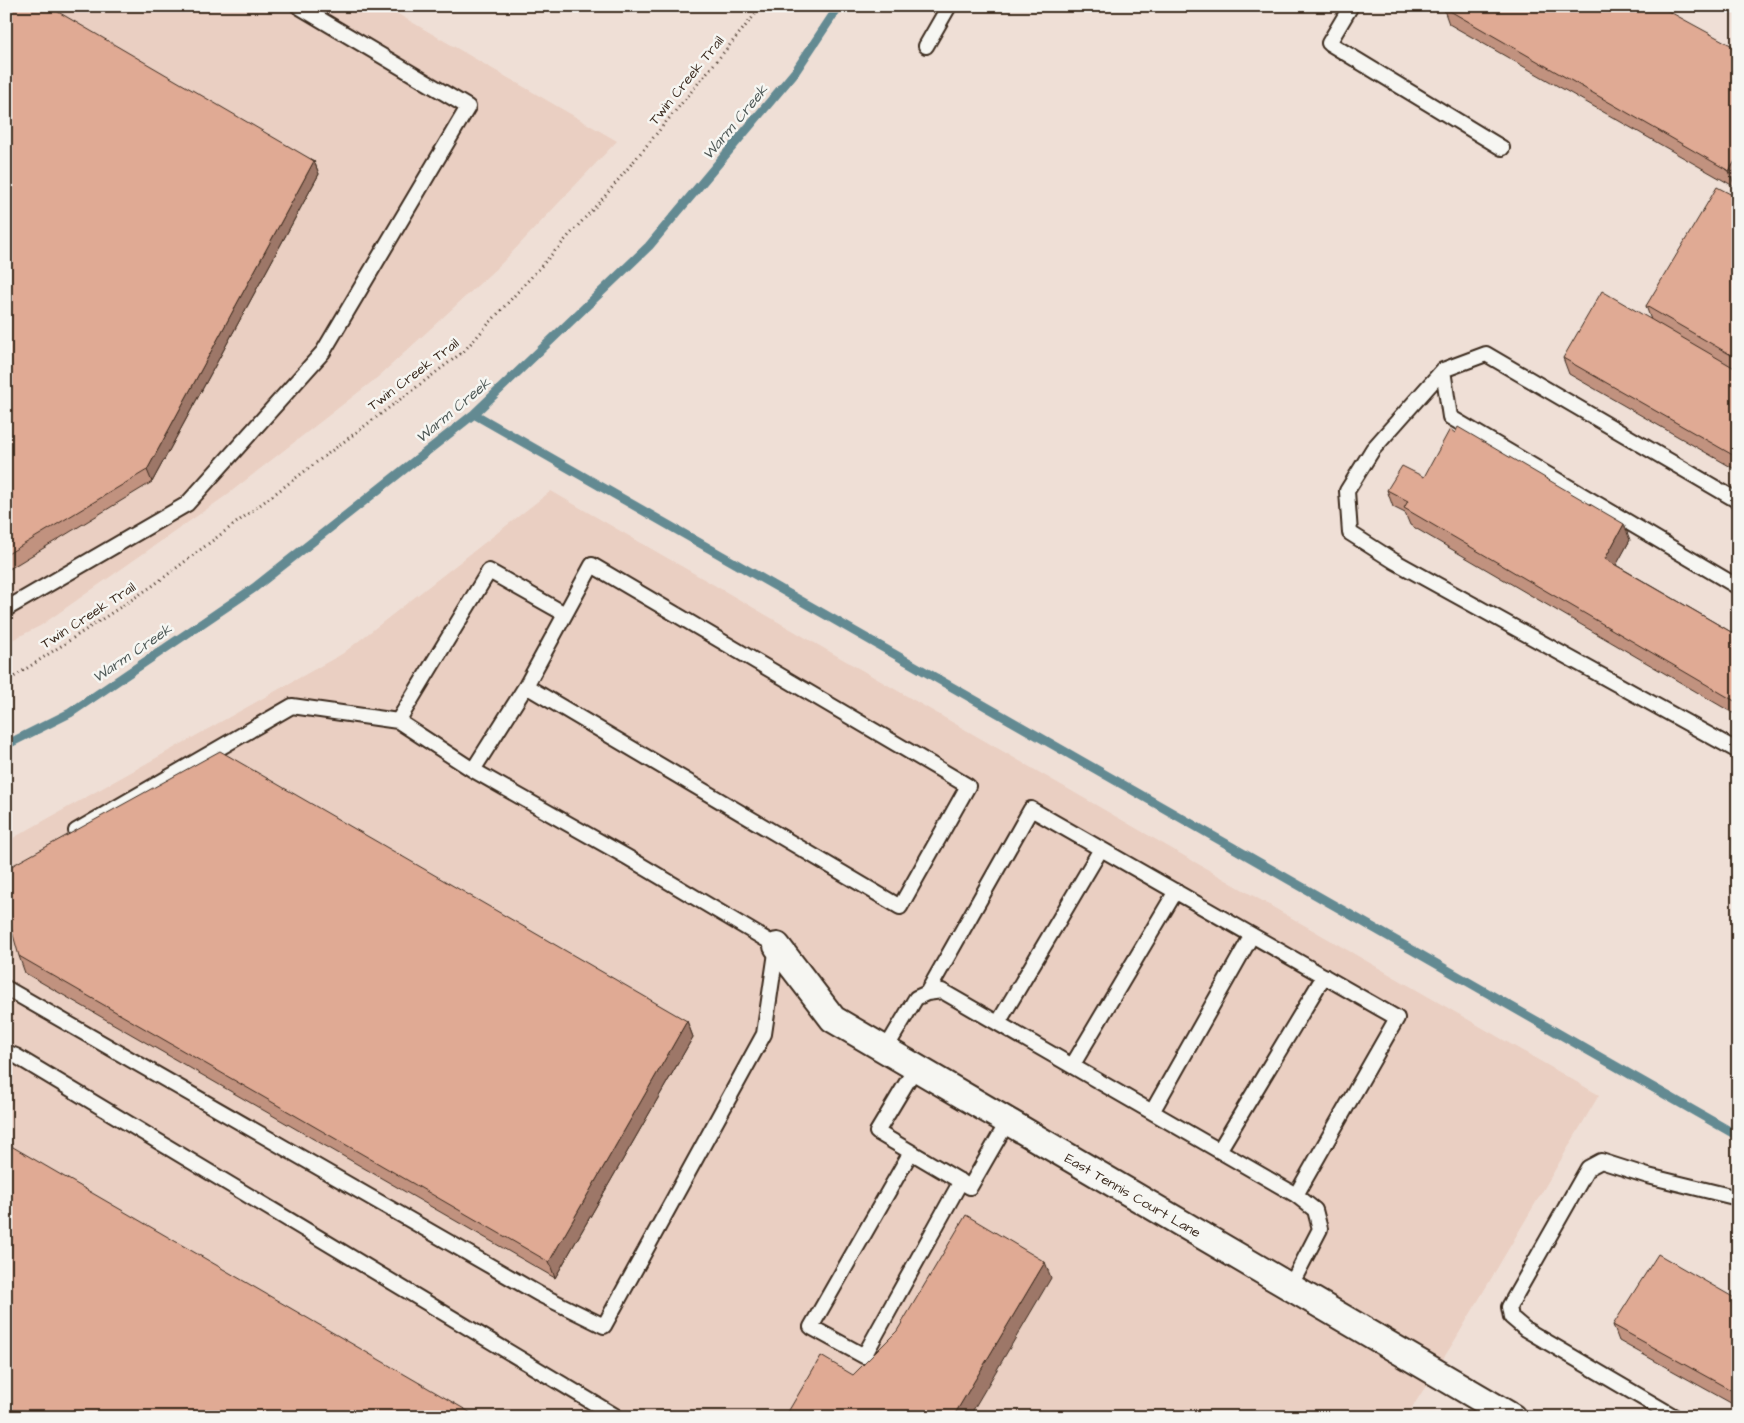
<svg xmlns="http://www.w3.org/2000/svg" width="1744" height="1423" font-family="'Architects Daughter',sans-serif">
<style>
.built{fill:#eacfc2}
.lines{fill:none;stroke-linecap:round;stroke-linejoin:round}
.stream{stroke:#648a92;stroke-width:9}
.service-casing{stroke:#3b2a1e;stroke-width:18}
.minor-casing{stroke:#3b2a1e;stroke-width:30}
.path{stroke:#3b2a1e;stroke-width:3;stroke-dasharray:1 4;stroke-linecap:butt}
.service{stroke:#f6f6f2;stroke-width:14}
.minor{stroke:#f6f6f2;stroke-width:26}
.wall{fill:#c1927f;stroke:#3b2a1e}
.shaded-wall{fill:#9d7768;stroke:#3b2a1e}
.building{fill:#e0aa94;stroke:#3b2a1e}
.labels{text-anchor:middle;stroke-width:5;stroke-linejoin:round;paint-order:stroke}
.street-label{font-size:14px;fill:#3b2a1e;stroke:#f6f6f2}
.water-label{font-size:15px;font-style:italic;fill:#505a58;stroke:#f6f6f2}
</style>
<rect width="100%" height="100%" fill="#efdfd6"/>
<filter id="ink" filterUnits="userSpaceOnUse"><feTurbulence type="fractalNoise" baseFrequency=".02" numOctaves="2"/><feDisplacementMap in="SourceGraphic" scale="10" xChannelSelector="R" yChannelSelector="G"/><feConvolveMatrix kernelMatrix="1 2 1 2 8 2 1 2 1" color-interpolation-filters="sRGB"/></filter>
<g filter="url(#ink)">
<path class="built" d="M6,6h378l233,135 -115,122 -124,114 -154,120 -184,129 -34,17z
M551,491l1048,604 -144,245 -45,71 8,6h-1412v-575l336,-188z"/>
<g class="lines">
<path class="stream" d="M474,414l1264,722
M6,745l64,-32 184,-125 220,-174 175,-168 146,-174 44,-66"/>
<g class="service-casing">
<path id="service" d="M1351,6l-22,37 173,105
M926,46l23,-40
M1443,370l7,47 288,170
M1738,501l-252,-147 -43,16 -70,79 -26,42 3,42 44,28 344,190
M6,609l181,-105 136,-152 145,-245 -170,-101
M398,721l91,-150 76,43
M473,770l53,-84 66,-121 376,221 -68,121 -374,-221
M6,988l533,306 65,32 160,-292 13,-88 -150,-89 -154,-87 -75,-49 -106,-15 -216,125
M927,993l104,-184 366,209 -101,177
M998,1023l103,-174
M885,1050l31,-52 11,-5 15,-2 354,204 19,15 5,19 -30,58
M6,1052l10,4 601,361
M1072,1066l104,-175
M916,1067l-39,65 93,55 38,-66
M1152,1112l100,-177
M1220,1149l104,-173
M911,1152l-100,175 53,29 97,-175
M1675,1417l-150,-88 -14,-12 -2,-10 79,-139 13,-7 47,15 90,22"/>
</g>
<g class="minor-casing">
<path id="minor" d="M777,946l56,73 679,398"/>
</g>
<path class="path" d="M6,682l145,-95 312,-235 142,-156 157,-190"/>
<use href="#service" class="service"/>
<use href="#minor" class="minor"/>
</g>
<path class="wall" d="M6,6l308,155 5,13 -167,308 -146,89z
M1443,7l295,42 -3,138 -286,-163z
M1738,198v273l-169,-97 -6,-16 88,-38 -5,-14z
M1424,477l206,63 -14,25 122,71v80l-328,-191 -5,-12 -12,-6 -6,-17z
M19,956l668,65 6,16 -138,241 -530,-305z
M1738,1300v107l-119,-66 -6,-16z"/>
<path class="shaded-wall" d="M1738,156v26l-3,5 -6,-16z
M314,161l5,13 -167,308 -5,-12z
M1624,524l6,16 -19,35 -6,-16z
M687,1021l6,16 -138,241 -6,-16z
M1045,1262l6,16 -82,139h-16z"/>
<path class="building" d="M6,6h42l266,155 -167,309 -141,85z
M1444,6h215l79,43v107l-9,15 -286,-164z
M1717,187l21,11v161l-92,-53z
M1602,291l136,79v88l-175,-100z
M1458,427l166,97 -19,35 133,77v67l-334,-195 4,-7 -21,-11 15,-24 22,11 26,-48 5,4z
M220,751l467,270 -138,241 -530,-306 -13,-46v-41z
M6,1143l472,274h-472z
M966,1215l79,47 -92,155h-168l36,-61 32,19 44,-44z
M1658,1254l80,46v94l-125,-69z"/>
</g>
<g class="labels">
<g class="street-label">
<text transform="translate(686 80) rotate(-51)" y="5">Twin Creek Trail</text>
<text transform="translate(413 374) rotate(-37)" y="5">Twin Creek Trail</text>
<text transform="translate(88 615) rotate(-33)" y="5">Twin Creek Trail</text>
<text transform="translate(1133 1195) rotate(30)" y="5">East Tennis Court Lane</text>
</g>
<g class="water-label">
<text transform="translate(735 122) rotate(-50)" y="5">Warm Creek</text>
<text transform="translate(453 410) rotate(-40)" y="5">Warm Creek</text>
<text transform="translate(132 653) rotate(-34)" y="5">Warm Creek</text>
</g>
</g>
<rect width="1744" height="1423" fill="none" stroke="#f6f6f2" stroke-width="25"/>
<rect x="12" y="12" width="1719" height="1398" fill="none" stroke="#3b2a1e" stroke-width="2" filter="url(#ink)"/>
</svg>
